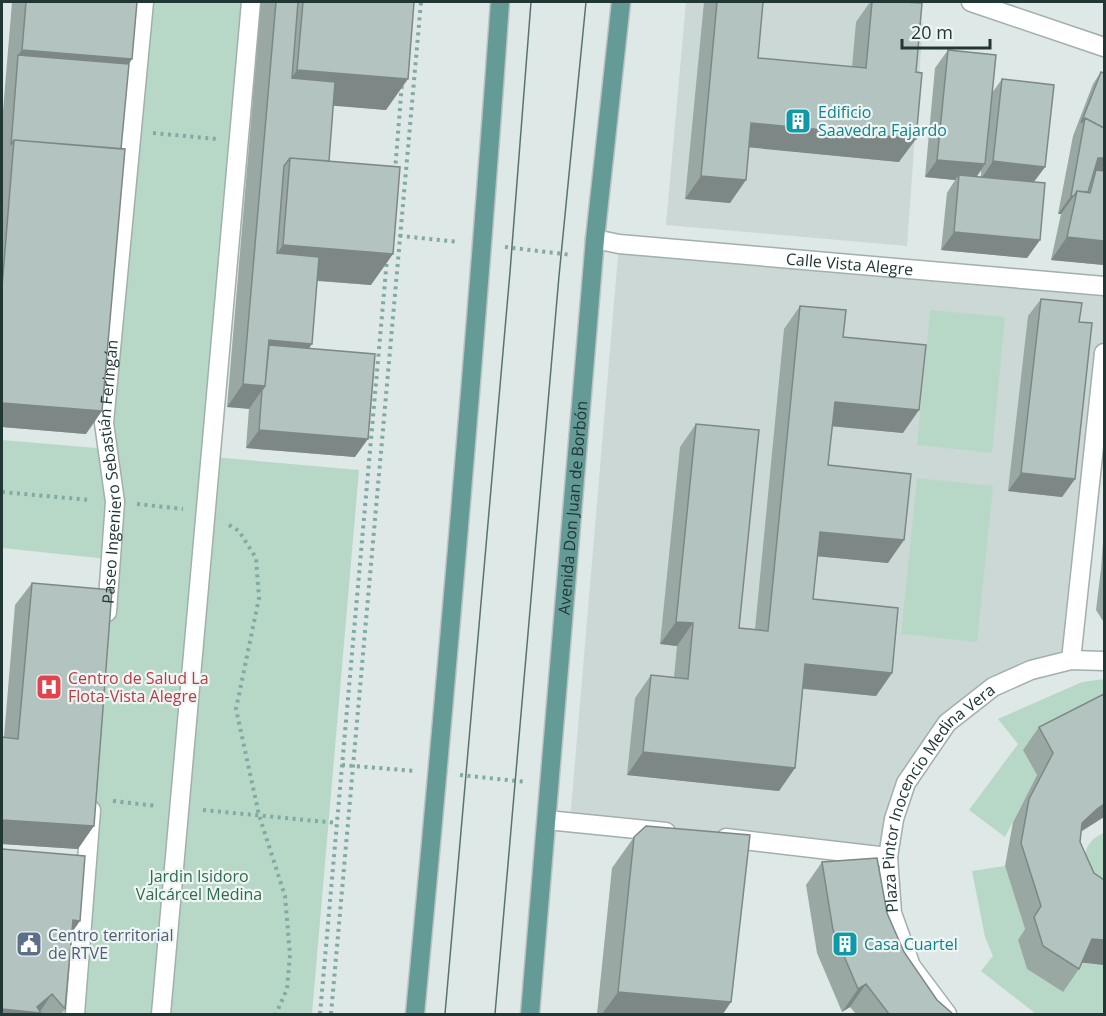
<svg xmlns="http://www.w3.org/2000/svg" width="1106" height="1016" font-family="'Open Sans',sans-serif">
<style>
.built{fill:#ccd8d5}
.green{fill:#b8d8c7}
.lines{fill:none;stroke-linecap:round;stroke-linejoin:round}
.pedestrian-casing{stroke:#a1afad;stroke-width:21}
.minor-casing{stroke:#a1afad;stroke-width:21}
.primary-casing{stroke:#bcc3c2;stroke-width:21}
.path{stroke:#80aaa5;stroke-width:4;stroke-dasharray:3 4.5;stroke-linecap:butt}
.pedestrian{stroke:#fff;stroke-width:18}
.minor{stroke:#fff;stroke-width:18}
.primary{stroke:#659b97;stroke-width:18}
.tram{stroke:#5a7371;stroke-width:1.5}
.wall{fill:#9aa8a4;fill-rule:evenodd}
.shaded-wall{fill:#7d8886}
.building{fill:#b3c3bf;stroke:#7d8886;stroke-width:1.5}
.labels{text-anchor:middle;stroke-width:4.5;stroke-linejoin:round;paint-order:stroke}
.culture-label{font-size:16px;fill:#0d838f;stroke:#eef5f3;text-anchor:start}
.street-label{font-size:16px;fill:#203735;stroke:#eef5f3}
.health-label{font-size:16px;fill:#be3a42;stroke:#eef5f3;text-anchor:start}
.park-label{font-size:16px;fill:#2e6a51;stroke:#eef5f3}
.service-label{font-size:16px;fill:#4e5e75;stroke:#eef5f3;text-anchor:start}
</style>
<rect width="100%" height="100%" fill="#dee8e6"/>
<path class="built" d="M686,2h179l58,21 -16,223 -241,-21z
M619,244l485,42v67l-33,307 -40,10 -84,53 -41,60 -18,74 -318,-36z"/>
<path class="green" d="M151,2h90l-40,454 158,14 -47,544h-251l47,-455 -106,-11v-108l106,9z
M930,310l75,7 -13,136 -75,-8z
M917,478l76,8 -16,156 -76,-8z
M1104,679v40l-67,56 -32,62 -36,-27 49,-66 -20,-25 84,-37z
M1104,833v55l-20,-30c2,-12 8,-21 20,-25z
M1005,866l20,63 -7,11 9,29 36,23 13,-30 28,3v49h-68l-55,-43 12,-15 -8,-19 -13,-66z"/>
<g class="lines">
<g class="pedestrian-casing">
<g id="pedestrian">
<path id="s1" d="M107,612l8,-110 -11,-79 40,-421"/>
<path d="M75,1014l16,-204"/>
<path d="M161,1014l90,-1012"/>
</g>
</g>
<g class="minor-casing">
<g id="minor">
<path d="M971,2l133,45"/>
<path id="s2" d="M595,239l24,5 485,42"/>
<path d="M1071,660l33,-307"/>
<path d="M547,820l119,12"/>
<path d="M726,838l162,19"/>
<path id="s3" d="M947,1014l-36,-48 -19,-53 -4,-56 6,-38 12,-36 41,-60 46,-36 38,-17 40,-10 33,1"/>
</g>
</g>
<g class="primary-casing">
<g id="primary">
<path d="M415,1014c32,-337 61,-674 85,-1012"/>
<path id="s4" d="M530,1014l65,-775 26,-237"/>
</g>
</g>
<path class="path" d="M153,133l64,6
M395,171l7,-88
M392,235l67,7
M505,247l67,8
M2,492l88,8
M137,504l46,5
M229,525l10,6 17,27 3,40 -23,111 23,106 26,81 5,59 -3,34 -11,25
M342,765l72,6
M460,775l67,7
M113,801l44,5
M203,810l134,13
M320,1014l67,-755
M331,1014l90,-1012"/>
<use href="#pedestrian" class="pedestrian"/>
<use href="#minor" class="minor"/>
<use href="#primary" class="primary"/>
<path class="tram" d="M445,1014l65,-742 21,-270
M495,1014l64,-738 27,-274"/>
</g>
<path class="wall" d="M12,2h125l-5,57 -3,5 -43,370 -84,-7v-304z
M261,2h153l-28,108 -53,-5 -4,56 42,124 -54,-4 -9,68 47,108 -109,-9 3,-40 -22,-1z
M704,2h59l-5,56 94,9 4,-45 14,-20h32l-3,160 -150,-15 -19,56 -45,-4z
M948,50l44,43 10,-14 43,88 -11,15 6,58 -13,18 -86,-8 6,-57 8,-13 -30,-3 10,-109zM981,170v7l-4,-1z
M1101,72l3,193 -53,-5 10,-46h-3l15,-78 20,-52z
M1041,299l38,23 -4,157 -13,18 -54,-6 20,-175z
M800,306l43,31 60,96 -71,-7 -4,39 60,98 -70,-7 -5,43 79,74 -16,23 -73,-7 -8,79 -16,23 -152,-16 8,-77 16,-23 23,2 3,-31 -17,-2 20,-197 16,-23 43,204 16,1 29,-300z
M1104,528v93h-1l-7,-11 5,-41z
M32,583l46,266 -76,-5v-107h2l11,-132z
M1039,727l65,90 -23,15 -1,10 14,31 10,7v85l-22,-3 -3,7 -16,23 -36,-23 -9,-29 7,-11 -20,-63 8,-44 24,-47 -14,-25z
M634,837l89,177h-126l15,-146z
M822,862l65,51 17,39 33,48 16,14h-97l-6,-7 -8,5 -25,-59 -11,-68z
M72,932l-7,77 -4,5h-59z"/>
<path class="shaded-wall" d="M22,50l110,9 -16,23 -98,-27z
M297,70l111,9 -22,31 -111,-9z
M751,123l165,16 -17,23 -164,-16z
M1098,158h6v19l-8,-7 -4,6z
M937,160l48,4 -12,18 -14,-7 -4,5 -30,-3z
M993,161l52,6 -13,17 -51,-5z
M701,176l45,4 -16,23 -45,-4z
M1071,196h3l-13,18h-3z
M954,232l86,8 -13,18 -86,-8z
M1067,237l37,4v24l-53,-5z
M283,245l110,9 -22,31 -110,-9z
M269,340l43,4 -16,23 -32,-3z
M243,384l22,2 -16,23 -22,-2z
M835,402l84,8 -16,23 -84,-8z
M2,403l100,8 -16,23 -84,-7z
M259,430l109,9 -13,18 -109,-9z
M1021,473l54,6 -13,18 -54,-6z
M820,532l84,8 -16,23 -84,-8z
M676,622l17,1 -16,23 -17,-2z
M805,664l87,9 -16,23 -87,-9z
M643,752l152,16 -16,23 -152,-16z
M1104,804v13l-23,14 1,-8 15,-14z
M2,820l92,6 -16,23 -76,-5z
M73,920l7,1 -16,23z
M1092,939l12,1v25l-28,-3z
M866,984l-16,23 -8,5 16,-23z
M618,992l113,10 -8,12h-121z
M52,994l-13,19h2l-1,1h-38v-5l35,-2z"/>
<path class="building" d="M26,2h111l-5,57 -110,-9z
M276,2h22l-6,76 43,4 -6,79 -39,-3 -6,8 -7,87 42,4 -7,87 -43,-4 -4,46 -22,-2z
M303,2h111l-6,77 -111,-9z
M717,2h46l-5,56 108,10 6,-66h30l20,1 -6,69 6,1 -6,66 -165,-16 -5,57 -45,-4z
M948,50l48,5 -11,109 -48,-4z
M18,55l111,9 -8,85 -107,-9 -3,5z
M1101,72l3,1v55l-19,-10 -4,5z
M1002,79l52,6 -9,82 -52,-6z
M1085,118l19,10v30h-6l-10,34 -11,-1 -3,5h-3z
M14,140l111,9 -23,262 -100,-8v-116z
M290,158l110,9 -7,87 -110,-9z
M1096,170l8,1v70l-37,-4 10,-46 13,2z
M959,175l86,8 -5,57 -86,-8z
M1041,299l41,4 -3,19 13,1 -17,156 -54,-6z
M800,306l46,4 -3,27 83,8 -7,65 -84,-8 -7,63 83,9 -7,66 -84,-8 -7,67 85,9 -6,65 -87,-9 -10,104 -152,-16 8,-77 37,4 5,-56 -17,-1 20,-198 63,6 -20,198 29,3z
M269,345l106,9 -7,85 -109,-9 3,-40 3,-4z
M32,583l80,7 -18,236 -92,-6v-83l16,2z
M1104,694v110l-7,5 -15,14 -2,19 14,31 10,7v60l-12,-1 -13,30 -36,-23 -9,-29 7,-11 -20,-63 8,-44 24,-46 -14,-26z
M646,826l104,9 -19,167 -113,-10 16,-155z
M2,849l83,7 -5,65 -7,-1 -8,89 -13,-15 -15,13 4,6 -39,-4z
M877,858l10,55 17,39 33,48 16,14h-64l-23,-30 -8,5 -25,-59 -11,-68z"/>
<defs>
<g id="building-square" transform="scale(1.35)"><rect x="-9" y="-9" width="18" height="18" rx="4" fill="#0f9aa8" stroke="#eef5f3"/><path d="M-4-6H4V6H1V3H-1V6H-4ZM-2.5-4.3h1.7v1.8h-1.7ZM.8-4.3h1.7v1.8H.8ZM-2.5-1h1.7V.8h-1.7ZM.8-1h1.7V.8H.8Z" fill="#fff"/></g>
<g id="hospital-square" transform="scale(1.35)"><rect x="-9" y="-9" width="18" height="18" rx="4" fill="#e0444e" stroke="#eef5f3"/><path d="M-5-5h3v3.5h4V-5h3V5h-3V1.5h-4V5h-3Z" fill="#fff"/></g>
<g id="civic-square" transform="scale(1.35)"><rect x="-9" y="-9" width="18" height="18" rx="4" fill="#5c6f8a" stroke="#eef5f3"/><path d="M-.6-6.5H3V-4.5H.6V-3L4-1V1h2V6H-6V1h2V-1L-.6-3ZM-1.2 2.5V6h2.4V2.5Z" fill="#fff"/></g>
</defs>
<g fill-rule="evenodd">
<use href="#building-square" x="798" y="121"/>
<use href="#hospital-square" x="49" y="687"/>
<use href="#civic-square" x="29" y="944"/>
<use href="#building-square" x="845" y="944"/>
</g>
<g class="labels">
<g class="culture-label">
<text x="818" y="118">Edificio<tspan x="818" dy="18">Saavedra Fajardo</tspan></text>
<text x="864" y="950">Casa Cuartel</text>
</g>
<g class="street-label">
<text dy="6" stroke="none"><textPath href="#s2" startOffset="256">Calle Vista Alegre</textPath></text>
<text dy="6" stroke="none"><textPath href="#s1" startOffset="141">Paseo Ingeniero Sebastián Feringán</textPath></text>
<text dy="6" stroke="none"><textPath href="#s4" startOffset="508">Avenida Don Juan de Borbón</textPath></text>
<text dy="6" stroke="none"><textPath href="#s3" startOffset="248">Plaza Pintor Inocencio Medina Vera</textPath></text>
</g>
<g class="health-label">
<text x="68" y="684">Centro de Salud La<tspan x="68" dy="18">Flota-Vista Alegre</tspan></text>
</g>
<g class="park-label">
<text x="199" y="882">Jardin Isidoro<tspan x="199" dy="18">Valcárcel Medina</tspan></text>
</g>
<g class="service-label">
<text x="48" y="941">Centro territorial<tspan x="48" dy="18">de RTVE</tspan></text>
</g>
</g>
<rect width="1106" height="1016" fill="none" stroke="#203735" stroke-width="6"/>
<path d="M902 39v9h88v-9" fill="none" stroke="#203735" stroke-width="3"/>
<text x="911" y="39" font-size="18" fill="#203735" stroke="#eef5f3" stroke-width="4.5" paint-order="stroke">20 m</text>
</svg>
